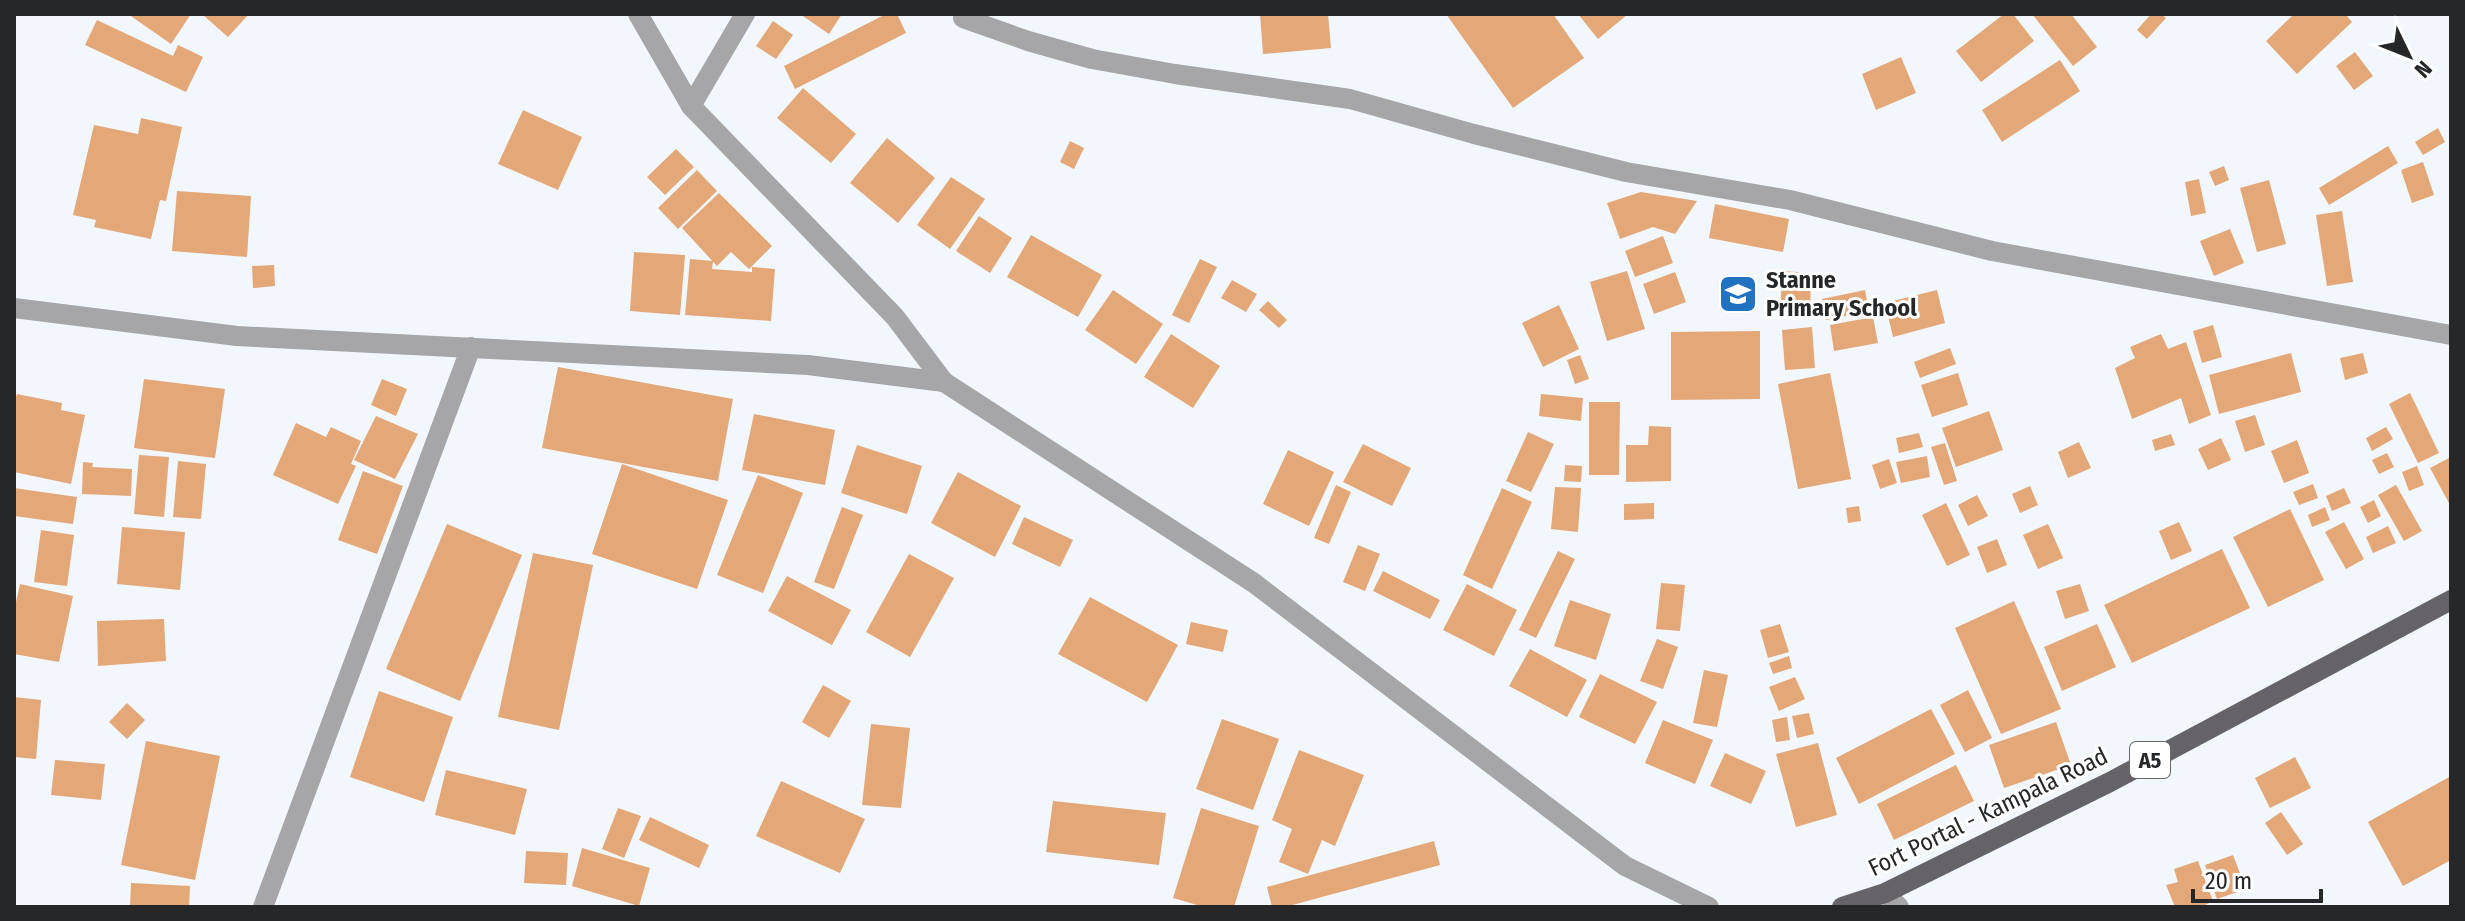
<svg xmlns="http://www.w3.org/2000/svg" width="2465" height="921" font-family="'Fira Sans Condensed',sans-serif">
<style>
.building{fill:#e4a777}
.lines{fill:none;stroke-linecap:round;stroke-linejoin:round}
.minor{stroke:#a6a5a8;stroke-width:20}
.tertiary{stroke:#a6a5a8;stroke-width:20}
.primary{stroke:#656268;stroke-width:20}
.labels{text-anchor:middle;stroke-width:6;stroke-linejoin:round;paint-order:stroke}
.shield{fill:#fff;stroke:#666869;stroke-width:2}
.shield-label{font-size:22px;font-weight:bold;fill:#252729}
.poi-label{font-size:24px;font-weight:bold;fill:#252729;stroke:#fff;text-anchor:start}
.street-label{font-size:24px;fill:#252729;stroke:#fff}
</style>
<rect width="100%" height="100%" fill="#f1f7fd"/>
<path class="building" d="M128,14h63l-20,30z
M202,14h47l-21,23z
M800,14h42l-13,20z
M886,14h11l9,19 -111,56 -11,-23z
M1260,14h68l3,34 -68,6z
M1446,14h107l31,44 -71,50z
M1578,14h50l-30,25z
M2004,14h9l21,27 -53,41 -25,-31z
M2032,14h39l26,33 -24,19z
M2151,14h10l5,4 -19,21 -10,-9z
M2294,14h51l7,8 -55,52 -31,-33z
M97,20l76,36 5,-11 25,12 -17,35 -101,-47z
M773,21l20,14 -17,24 -20,-13z
M2355,52l18,24 -19,14 -18,-24z
M1901,57l15,36 -40,17 -14,-36z
M2060,60l20,31 -78,51 -20,-32z
M803,88l53,46 -25,29 -54,-45z
M523,110l59,27 -24,53 -60,-26z
M141,118l41,9 -16,74 -6,-1 -9,39 -57,-12 2,-7 -23,-5 21,-90 44,9z
M2438,128l7,14 -22,13 -8,-13z
M887,138l48,40 -37,45 -48,-40z
M1070,141l14,7 -10,21 -14,-7z
M2388,146l10,17 -69,42 -10,-17z
M676,149l18,18 -29,28 -18,-18z
M2423,162l11,33 -22,8 -11,-33z
M2224,166l5,14 -14,6 -6,-14z
M697,170l20,21 -39,38 -20,-21z
M951,177l34,22 -35,50 -33,-24z
M2199,179l7,34 -15,3 -6,-34z
M2269,180l17,64 -29,8 -17,-64z
M177,191l74,5 -4,61 -75,-6z
M1641,192l56,9 -22,33 -22,-7 -33,12 -13,-36z
M719,193l53,53 -23,23 -18,-17 -14,14 -35,-38z
M1715,204l74,15 -6,33 -74,-14z
M2342,211l11,71 -26,4 -11,-71z
M979,216l33,22 -22,35 -34,-22z
M2230,229l14,34 -30,13 -14,-35z
M1031,235l71,40 -24,42 -71,-40z
M1663,236l10,27 -38,14 -10,-26z
M634,252l51,3 -5,60 -50,-4z
M690,259l23,2 -1,8 40,3v-5l23,2 -4,52 -86,-6z
M1200,259l17,8 -28,56 -17,-8z
M274,265l1,21 -22,2 -1,-22z
M1627,271l18,58 -38,12 -17,-59z
M1782,271l29,2 -1,45 -30,-1z
M1675,272l11,30 -32,12 -11,-30z
M1232,280l25,14 -11,18 -25,-14z
M1113,290l50,34 -27,40 -51,-34z
M1865,290l4,21 -43,9 -4,-21z
M1937,290l8,33 -52,14 -8,-34z
M1268,301l19,19 -8,8 -20,-18z
M1559,305l20,44 -36,18 -21,-44z
M1873,317l5,26 -44,8 -4,-26z
M2213,325l9,32 -20,6 -9,-32z
M1812,327l3,41 -30,2 -3,-40z
M1760,331v68l-89,1v-68z
M1171,334l49,32 -27,42 -49,-31z
M2161,334l7,15 18,-7 25,73 -22,9 -8,-26 -49,21 -17,-51 20,-10 -5,-11z
M1950,348l6,16 -36,14 -6,-16z
M2291,353l10,39 -82,22 -10,-39z
M2363,353l5,20 -23,7 -5,-22z
M1580,355l9,24 -14,5 -8,-24z
M558,367l175,32 -15,82 -176,-33z
M1830,373l21,106 -53,10 -20,-105z
M1958,373l10,32 -36,12 -11,-32z
M144,379l81,10 -10,69 -81,-10z
M382,379l25,10 -11,27 -25,-11z
M2410,393l29,60 -21,10 -29,-59z
M17,394l45,9 -1,7 24,5 -14,69 -57,-12v-70z
M1541,394l42,4 -2,23 -42,-5z
M1589,402h31l-1,73h-30z
M1989,411l14,39 -47,17 -14,-39z
M754,414l81,16 -10,55 -83,-15z
M2255,415l10,30 -20,7 -10,-31z
M376,416l42,18 -23,45 -41,-19z
M296,423l30,14 5,-10 30,14 -10,23 5,2 -18,38 -65,-29z
M1649,426l22,1v54l-45,1v-37h22z
M2386,427l7,12 -21,12 -6,-13z
M1528,432l26,12 -23,48 -25,-11z
M1919,433l4,14 -24,6 -3,-15z
M2171,434l4,11 -20,6 -3,-11z
M2221,438l10,22 -23,10 -10,-21z
M2297,440l12,33 -25,10 -13,-32z
M2079,442l12,26 -23,10 -10,-26z
M1945,443l12,38 -13,4 -13,-38z
M1363,444l48,24 -19,38 -49,-24z
M857,445l65,21 -15,48 -66,-21z
M1288,450l46,22 -25,54 -46,-22z
M2387,453l7,14 -15,7 -7,-14z
M139,455l30,2 -5,60 -30,-3z
M1927,456l3,21 -29,6 -5,-21z
M2451,457v50l-21,-39z
M1889,459l8,24 -17,6 -8,-24z
M178,461l28,3 -5,55 -28,-2z
M83,462l10,1 -1,4 40,2 -1,27 -49,-2z
M622,464l106,36 -31,89 -105,-35z
M1565,465l17,1 -1,16 -17,-1z
M2417,466l7,19 -15,6 -7,-19z
M363,471l40,15 -26,68 -39,-14z
M958,472l63,34 -26,51 -64,-34z
M758,475l45,18 -40,100 -46,-18z
M2313,484l5,14 -19,7 -6,-13z
M1336,485l15,7 -22,52 -15,-6z
M2396,485l26,46 -18,10 -26,-46z
M2030,486l8,19 -18,8 -8,-19z
M1555,487l26,1 -3,44 -27,-3z
M14,488l63,9 -4,27 -59,-8z
M1502,488l30,14 -40,87 -29,-14z
M2344,488l7,15 -19,8 -6,-15z
M1977,495l11,21 -20,10 -10,-21z
M2374,500l7,16 -13,7 -8,-16z
M1654,503v16l-30,1v-16z
M1946,503l24,52 -23,11 -25,-51z
M1859,506l2,15 -13,2 -2,-15z
M842,507l21,8 -29,74 -20,-7z
M2325,507l5,13 -18,7 -4,-12z
M2290,509l34,71 -56,27 -35,-70z
M1024,517l49,23 -13,27 -48,-23z
M2179,522l13,29 -21,9 -12,-29z
M2344,522l20,37 -18,10 -21,-37z
M447,524l75,31 -62,146 -74,-32z
M2048,524l15,34 -25,11 -15,-34z
M2388,526l8,17 -23,10 -7,-16z
M122,527l63,5 -5,58 -63,-6z
M41,530l33,5 -7,51 -33,-4z
M1997,539l10,26 -20,8 -10,-26z
M1358,545l22,9 -15,37 -22,-9z
M2222,549l28,59 -118,55 -28,-58z
M1558,551l17,8 -39,79 -17,-8z
M533,553l60,12 -34,165 -61,-13z
M909,554l45,24 -44,79 -44,-25z
M1383,571l57,29 -10,19 -57,-28z
M787,576l64,34 -19,35 -64,-34z
M1661,583l24,2 -5,46 -24,-2z
M20,584l53,12 -14,66 -45,-8v-43z
M1467,584l50,26 -23,46 -51,-26z
M2080,584l9,27 -24,8 -9,-28z
M1090,597l88,48 -31,57 -89,-48z
M1570,600l41,14 -15,46 -42,-14z
M2014,601l47,108 -60,25 -46,-106z
M164,619l2,42 -68,5 -1,-45z
M1191,622l37,8 -5,22 -37,-8z
M1780,624l9,28 -21,6 -8,-28z
M2097,624l19,43 -54,24 -18,-44z
M1657,639l21,8 -15,42 -23,-8z
M1530,649l57,31 -20,37 -58,-31z
M1789,656l3,12 -19,6 -4,-11z
M1704,670l24,5 -11,52 -24,-4z
M1600,674l57,28 -22,42 -56,-27z
M1795,677l10,22 -26,12 -10,-24z
M823,685l28,16 -22,37 -27,-16z
M1968,690l24,48 -27,14 -25,-47z
M379,691l74,26 -29,85 -74,-25z
M14,697l27,3 -5,59 -22,-2z
M127,703l18,17 -18,19 -18,-17z
M1931,709l24,45 -96,50 -23,-46z
M1809,713l5,21 -17,4 -5,-22z
M1787,717l3,23 -14,2 -4,-22z
M1222,719l57,20 -26,71 -57,-21z
M1663,720l50,20 -18,44 -50,-21z
M2056,722l15,43 -67,23 -15,-43z
M871,724l39,4 -9,80 -39,-3z
M146,741l74,15 -25,124 -74,-15z
M1818,743l19,72 -41,12 -20,-73z
M1299,750l65,25 -29,71 -13,-6 -14,34 -29,-12 13,-33 -20,-9z
M1725,753l41,18 -15,33 -41,-18z
M2295,757l16,31 -41,20 -15,-30z
M55,760l50,4 -4,36 -50,-5z
M1956,765l18,36 -80,39 -17,-36z
M446,770l81,19 -12,46 -80,-20z
M2451,776v84l-48,26 -35,-64z
M781,781l84,38 -25,54 -84,-37z
M1053,801l113,12 -7,52 -113,-13z
M618,808l23,8 -17,42 -22,-9z
M1201,808l58,18 -25,81h-30l-31,-9z
M2281,812l22,32 -16,11 -22,-32z
M650,817l59,28 -10,23 -60,-28z
M1434,841l6,24 -155,42h-13l-5,-20z
M582,848l68,20 -11,38 -67,-20z
M526,851l42,2 -2,32 -42,-2z
M2233,855l13,34 -29,10 -12,-34z
M2198,861l15,40 -12,6h-26l-9,-22 12,-3 -4,-13z
M131,883l59,3 -1,21h-59z"/>
<g class="lines">
<path class="minor" d="M963,18l65,23 64,18 83,15 175,25 124,35 152,38 164,28 202,51 459,84
M691,106l54,-92
M14,308l223,28 571,29 136,17
M1885,893l14,14
M263,907l208,-560"/>
<path class="tertiary" d="M638,14l53,92 204,211 49,65 310,201 371,283 84,41"/>
<path class="primary" d="M1842,907l43,-14 225,-111 341,-182"/>
</g>
<defs>
<g id="school-square" transform="scale(2)"><rect x="-9" y="-9" width="18" height="18" rx="4" fill="#2173c2" stroke="#fff"/><path d="M0-5L7-2L0 1L-7-2ZM-4 1L0 2.5L4 1V4Q0 6-4 4Z" fill="#fff"/></g>
</defs>
<g fill-rule="evenodd">
<use href="#school-square" x="1738" y="294"/>
</g>
<g class="labels">
<rect class="shield" x="2130" y="742" width="40" height="36" rx="6"/>
<g class="shield-label">
<text x="2150" y="768">A5</text>
</g>
<g class="poi-label">
<text x="1766" y="288">Stanne<tspan x="1766" dy="28">Primary School</tspan></text>
</g>
<g class="street-label">
<text transform="translate(1988 812) rotate(-26)" y="8">Fort Portal - Kampala Road</text>
</g>
</g>
<rect width="2465" height="921" fill="none" stroke="#252729" stroke-width="32"/>
<g transform="translate(2409 56) rotate(133)" stroke="#ffffff" stroke-width="6" paint-order="stroke">
<path d="M0-6L14 30L0 20L-14 30Z" fill="#252729"/>
<text y="-12" font-size="22" font-weight="bold" text-anchor="middle" fill="#252729">N</text>
</g>
<path d="M2193 889v12h128v-12" fill="none" stroke="#252729" stroke-width="4"/>
<text x="2205" y="889" font-size="24" fill="#252729" stroke="#ffffff" stroke-width="6" paint-order="stroke">20 m</text>
</svg>
